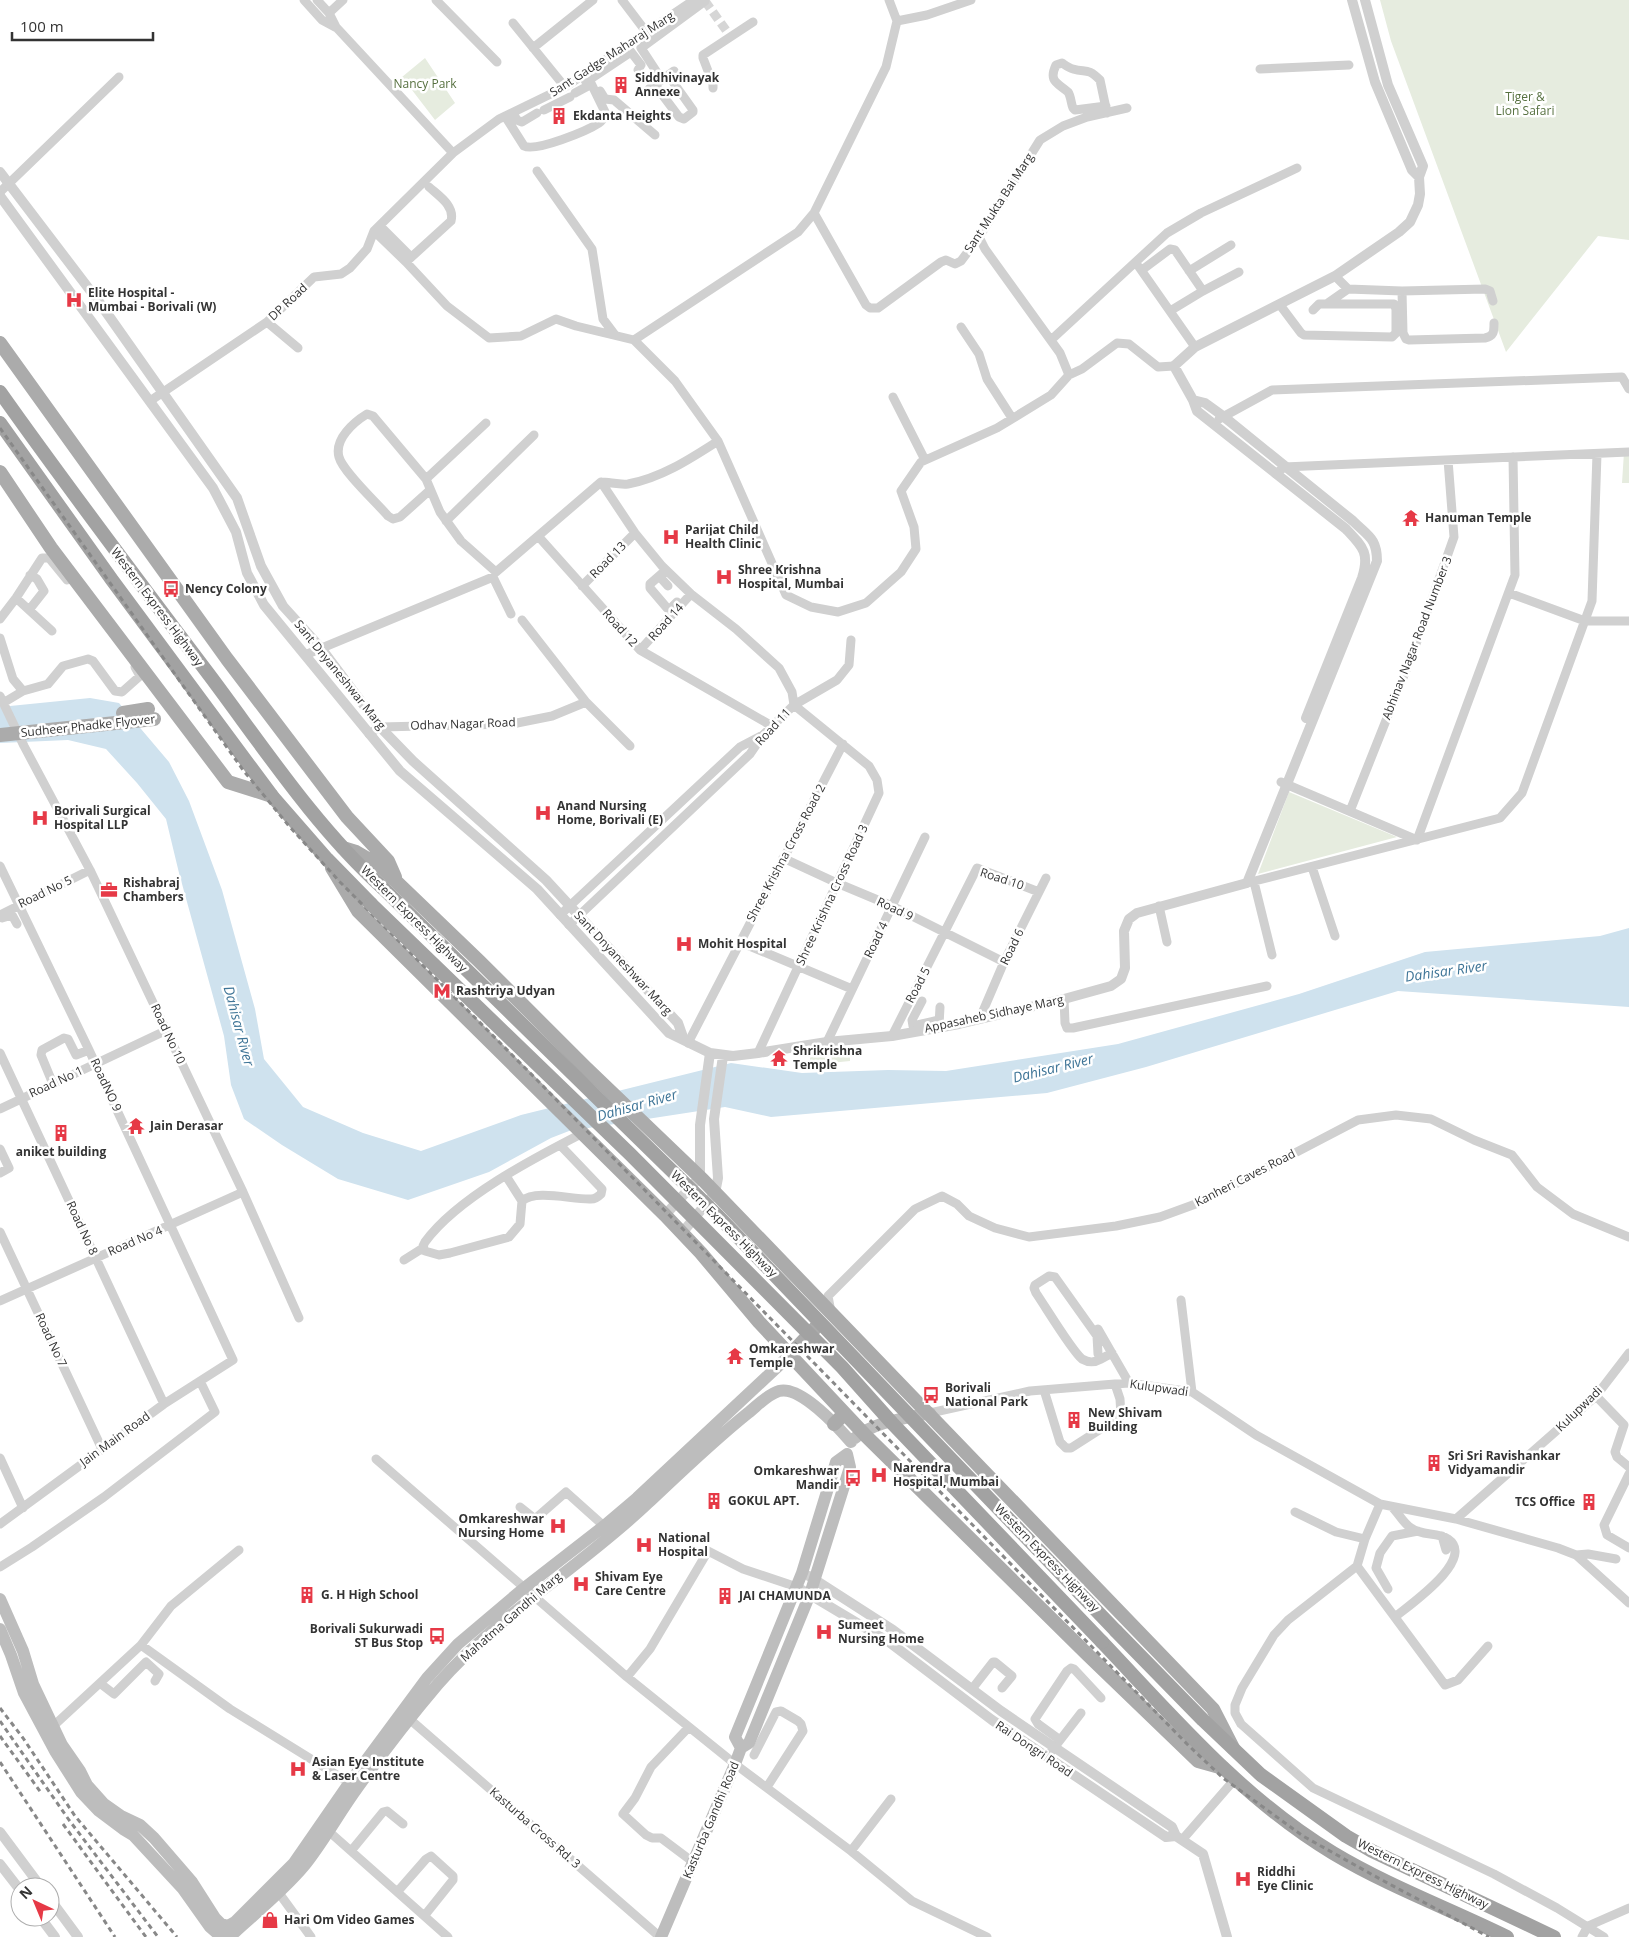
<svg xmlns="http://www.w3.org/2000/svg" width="1629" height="1937" font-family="'Open Sans',sans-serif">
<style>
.green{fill:#e6ecdf}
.water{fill:#cfe2ee}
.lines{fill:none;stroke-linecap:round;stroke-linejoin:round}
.minor-tunnel{stroke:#d6d6d6;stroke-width:9;stroke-dasharray:9 4.5;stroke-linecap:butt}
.minor{stroke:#d0d0d0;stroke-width:9}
.tertiary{stroke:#d0d0d0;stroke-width:10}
.secondary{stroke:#bdbdbd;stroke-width:12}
.primary{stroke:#ababab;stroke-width:14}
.trunk{stroke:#a2a2a2;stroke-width:14}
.rail{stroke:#888;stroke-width:3;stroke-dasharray:5 4;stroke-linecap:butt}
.primary-bridge{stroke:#ababab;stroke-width:14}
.trunk-bridge{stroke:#a2a2a2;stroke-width:14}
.labels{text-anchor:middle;stroke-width:5;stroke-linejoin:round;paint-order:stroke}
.street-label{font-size:12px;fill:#333;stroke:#fff}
.poi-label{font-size:12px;font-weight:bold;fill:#333;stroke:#fff;text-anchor:start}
.park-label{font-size:12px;fill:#56703f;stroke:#fff}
.water-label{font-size:14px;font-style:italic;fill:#3f7597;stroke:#fff}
</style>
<rect width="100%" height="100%" fill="#fff"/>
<path class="green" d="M1380,0h249v240l-31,-4 -92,116 -115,-311z
M425,58l30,45 -20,17 -33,-43z
M1624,452h5v31h-7z
M1289,792l108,45 -139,37z
M850,1050v11l-40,4v-11z"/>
<path class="water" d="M90,698l29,5 50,59 20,39 33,89 33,119 9,50 39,48 60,26 58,18 100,-36 210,-52 71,10 86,-3 58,1 172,-27 181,-50 126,-42 175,-16 29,-8v79l-231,-16 -252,76 -99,26 -276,24 -46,-10 -156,24 -18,7 -62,34 -81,28 -70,-21 -56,-34 -38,-26 -13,-34 -7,-49 -45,-163 -13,-54 -29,-36 -31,-34 -38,-9 -68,3v-36z"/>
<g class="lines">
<path class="minor-tunnel" d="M705,1l23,32"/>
<path class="minor" d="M304,0l18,20 13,7
M317,0l12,13 7,14 117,126
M436,0l61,62
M622,0l25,33
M329,13l14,-13
M897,21l30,-6 44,-15
M513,23l52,64
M533,48l60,-48
M628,48l13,17 -3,5
M1260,69l89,-4
M658,74l-17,-26 64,-47 -1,-1
M592,78l39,-26
M655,85l24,32 5,2 9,-7v-2l-25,-35
M713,88v-4l-10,-26v-3l50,-33
M649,89l25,-18
M600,91l5,8 9,1 41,35
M575,93l13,-7 -4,-8
M1106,106l-31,4 -2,-2c-2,-4 -2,-12 -5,-16 -10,-9 -20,-10 -12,-27l6,-2c3,2 7,5 11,6 13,4 14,-2 27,11l7,33
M544,110l26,-13
M513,113l4,7 5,2 15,-9
M505,116l19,30c12,6 63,-15 75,-23 3,-2 5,-5 7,-9l-20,-41
M537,171l55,78 11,70 12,16
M0,192l119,-115
M814,213l52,92 4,3h8l63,-46 5,-2 9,4 6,-3 18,-24 61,-97 23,-14 24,-9 40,-9
M382,228l29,29
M374,231l32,31 41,44 42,32 32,-2 35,-17 20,7 58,14 164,-108 16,-19 72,-146 11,-46 -8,-21
M406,262l45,-41c4,-15 -12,-25 -22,-34
M1139,267l56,80
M1142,270l28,-21 5,1 28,41 -33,20
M1189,271l42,-26
M1335,276l13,13 54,2 83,-2 5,2 3,10
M1203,291l36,-19
M1402,291l1,42 3,6 3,1 76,-2c9,-2 9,-6 9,-15
M1328,303l20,-14
M1280,305l21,28 3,2 88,2 4,-4v-24l-2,-5h-75l-6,6
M267,322l31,26
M961,327l18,27 8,25 25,39
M634,340l41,41 43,60 68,154 25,12 27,5 28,-9 35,-31 15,-23 -2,-22 -13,-36 20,-29 76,-34 54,-33 18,-20 -9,-22 -75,-104 -6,-12
M1051,340l116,-107 34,-20 96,-45
M1069,375l13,-6 35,-26 12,1 29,23 16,-1
M893,397l32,63
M150,401l117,-79 47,-45 27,-3 9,-6 17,-19 7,-18 79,-78 46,-34 66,-32 129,-87
M1219,419l53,-29 350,-13 7,12
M1276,474l8,-7 345,-15
M426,479l60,-56
M601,482l34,51 27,33 29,28 45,35 43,39 13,24 2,13
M430,490l-30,27 -7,2 -5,-3c-11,-13 -45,-44 -49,-59 -5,-18 15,-35 28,-43l6,2 53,63 14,33 21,29 35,31 105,-90c8,0 18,3 27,2 33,-6 62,-25 90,-43
M446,521l88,-86
M538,536l102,114 132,76
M666,570l-16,14v4l17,20h4l6,-6
M659,576l9,10
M582,586l53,-53
M1509,593l76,28h44
M16,598l36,33
M29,610l15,-19 -7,-12 -7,-4
M0,619l16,-21 26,-40h7l18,22
M522,620l64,82 44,44
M0,638l13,41 10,12 25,-7 15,-18 25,-7 5,2 22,30 7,1 18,-16 -5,-9
M640,650l51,-56
M305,655l188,-78 18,37
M0,696l24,50 66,124 153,322 56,126
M3,703l20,-12
M369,734l11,-7 132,-3 40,-8 34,-14
M1281,782l136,58 98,-265 -2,-118
M1350,811l62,-156 42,-118 -6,-77
M783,858l54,25 55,23 112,56
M0,866l89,184 144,310 -69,44 -164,120
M1312,867l23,69
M1254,882l18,73
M1247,883l253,-65 22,-25 70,-192 5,-147
M1159,906l8,36
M0,915l90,-45
M560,915l180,-168 21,-11
M2,918l10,-3 5,9
M569,925l181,-171 13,-19 31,-30 43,-25 12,-15 2,-25
M740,942l112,47
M1064,999l1,24 2,5h6l194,-42
M922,1001l-10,19 1,6 26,-6
M980,1018l24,-56 42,-84
M939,1025l1,-18
M892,1036l85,-168 62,24
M827,1042l98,-205
M688,1043l155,-299
M0,1053l164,351
M758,1053l121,-260 -2,-13 -8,-14 -75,-61
M53,1084l-12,-29 1,-5 22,-12 4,1 8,16 13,-5
M0,1109l167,-79
M560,1145l42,44 -1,5c-3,3 -6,5 -10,5 -18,1 -55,-10 -69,2l-2,23 -11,13 -59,16 -11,2 -14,-4 -2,-5 2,-4c32,-44 109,-84 158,-109
M0,1149l9,19 -9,5
M506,1176l16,25
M0,1232l102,217
M404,1260l19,-12
M1181,1300l11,92
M0,1301l243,-109
M831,1312l-3,-16 87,-87 27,-13 15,8 12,12 26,12 34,9 87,-11 44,-9 41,-15 157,-82 38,-5 35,4 43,21 38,15 25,32 36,27 56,23
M1098,1329l31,54
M1101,1359c-7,4 -12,4 -19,0 -10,-8 -37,-53 -46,-66l-2,-5 1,-3 14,-9 6,1 42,59 1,18 3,5 11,-6
M1044,1390l16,52 6,6h5l50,-32 -1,-17 -5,-15
M1596,1396l28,29 -9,27 2,5 12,10
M930,1413l100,-22 85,-7 14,-1 63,9 64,43 124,69 76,15 102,29 18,7 12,-1 28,5
M0,1458l23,50
M376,1459l251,218 108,87 116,87 61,50 75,36
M1629,1474l-25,51 3,10 22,13
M1380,1504l-15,35 -8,27 -69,54 -14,15 -32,53 -7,17v8l6,11 72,64 181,86 63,34 47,29
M520,1507l15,12 31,-27 38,34
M1393,1508c6,6 11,16 18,20 11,8 26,4 37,11 29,20 -40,67 -53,78
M1295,1512l41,20 29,7
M1456,1519l140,-123 33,-43
M1442,1536l4,14
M1576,1555l53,48
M1357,1566l88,119 13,-5 30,-34
M0,1567l32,-20 72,-50 111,-85 -15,-31
M1388,1589l-12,-21 4,-15 12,-17 26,-5
M141,1645l30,-39 68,-56
M627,1677l23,-28 58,-98 35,18 54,18
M101,1684l13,10 32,-32 13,12 -4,7
M972,1689l21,-27h2l17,14 -10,12
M406,1716l254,221
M689,1727l-38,40 -16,31 -12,16 23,21 6,3h9l32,24
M49,1730l92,-85 89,64 123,76
M1060,1740l-22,-16 -3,-5 32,-48 4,-3 3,1 27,29
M754,1755l22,-43 5,-1 17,10 3,3 2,7 -36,56
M1047,1757l34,-44
M325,1828l123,109
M1182,1840l53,-61
M351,1851l32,-39 4,-1 16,13
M851,1851l40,-52
M276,1889l35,48
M398,1891l28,-32 5,-3 22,20v4l-28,35
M1588,1926l41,-18
M1582,1937l6,-11"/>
<path class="tertiary" d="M1352,0l23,82 37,88 7,7
M0,172l99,130 138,196 24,68 22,40 38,42 59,79 33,34 133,119 132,143 6,17
M0,196l213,292 23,44 11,41 17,32 136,166 137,118 132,144 41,20 23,3 25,-3 69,-11 65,-6 67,-12 105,-25 47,-13 10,-7 4,-11 -1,-37 5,-12 8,-6 110,-30 130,-322c0,-23 -9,-25 -24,-40l-130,-105 -18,-13 -12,-3
M1306,718l56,-140c8,-25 1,-31 -16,-49l-149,-118 -4,-11 -19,-34 21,-19 140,-71 64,-44 11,-10 8,-17 2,-11 -1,-17 4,-11 -35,-81 -23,-85
M665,1215l35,-38v-52l10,-72
M682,1233l33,-40 3,-15 -4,-59 9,-63
M809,1576l84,54 108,81 171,116 4,9
M797,1587l92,55 103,78 174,117 10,-1 27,18 24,83
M0,1832l41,55
M0,1864l20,26
M50,1899l28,38
M40,1917l15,20"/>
<path class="secondary" d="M855,1438c19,-17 50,-19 75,-25
M0,1599l23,52 10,33 29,61 18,26 7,14 17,19 17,12 19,9 14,13 38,44 23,36 6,6 7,2
M0,1629l11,26 13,38 31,58 26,41 18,19 24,18 10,6 50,54 27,38 7,6 11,2 1,2
M741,1748l8,-5 61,-149 40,-127 -3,-13
M228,1926l7,-4 59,-59 56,-81 77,-104 31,-34 65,-55 81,-63 33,-28 153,-143
M228,1935l7,-3c23,-21 49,-42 69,-66 20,-25 35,-53 54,-79 25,-35 52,-70 80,-103 61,-70 143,-117 210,-181 33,-31 65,-62 100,-90 9,-7 20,-19 31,-22 21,-6 59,36 72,51
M661,1937l74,-173 6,-16 -6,-11 67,-164 34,-111 11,-8"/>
<path class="primary" d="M0,343l227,316 120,158 41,44 7,16
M0,472l51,76 177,234 44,14
M343,848l13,4 24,14 99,95 106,106 118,113 510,529 20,39
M332,868l26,43 307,304 36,38 58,69 107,114 221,218 111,107 25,7
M790,1355l27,-29
M834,1424l10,-10"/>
<path class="trunk" d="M0,392c70,99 143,195 216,292 52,70 102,145 167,204
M0,423l112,157 160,216 55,63 44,45
M1116,1631l87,89 58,55 85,61 26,15 182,86
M1102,1642c72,76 141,157 231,211 55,33 117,56 174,84"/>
<path class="rail" d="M0,428l243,342 46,56 51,56 198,199 651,665 34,32 80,58 77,43 109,58
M0,1708l23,30 52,78 102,121
M0,1721l69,99 89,117
M0,1736l42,58
M0,1762l115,175
M63,1824l83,113"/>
<path class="primary-bridge" d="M123,713l25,-4
M0,735l154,-16"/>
<path class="trunk-bridge" d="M383,888l335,328 398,415
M371,904l259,250 212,213 50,56 210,219"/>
</g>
<defs>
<g id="building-bare" transform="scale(1.35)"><path d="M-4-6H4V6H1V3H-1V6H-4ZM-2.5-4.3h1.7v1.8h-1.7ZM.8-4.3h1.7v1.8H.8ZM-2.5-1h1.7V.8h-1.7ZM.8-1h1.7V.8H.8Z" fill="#e63946" stroke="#fff" stroke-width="2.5" paint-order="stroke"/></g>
<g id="hospital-bare" transform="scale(1.35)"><path d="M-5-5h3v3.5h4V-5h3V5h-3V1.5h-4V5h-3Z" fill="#e63946" stroke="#fff" stroke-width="2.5" paint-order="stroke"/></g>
<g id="temple-bare" transform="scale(1.35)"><path d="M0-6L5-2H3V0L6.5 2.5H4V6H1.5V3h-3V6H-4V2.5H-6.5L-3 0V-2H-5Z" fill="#e63946" stroke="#fff" stroke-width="2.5" paint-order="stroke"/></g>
<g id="bus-bare" transform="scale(1.35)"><path d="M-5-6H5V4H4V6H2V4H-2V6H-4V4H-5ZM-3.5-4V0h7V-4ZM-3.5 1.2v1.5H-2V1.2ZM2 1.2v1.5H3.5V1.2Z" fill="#e63946" stroke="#fff" stroke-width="2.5" paint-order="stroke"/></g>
<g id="office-bare" transform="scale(1.35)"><path d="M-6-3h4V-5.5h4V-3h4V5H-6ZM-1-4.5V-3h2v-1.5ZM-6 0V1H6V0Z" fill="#e63946" stroke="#fff" stroke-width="2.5" paint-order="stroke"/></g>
<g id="metro-bare" transform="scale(1.35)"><path d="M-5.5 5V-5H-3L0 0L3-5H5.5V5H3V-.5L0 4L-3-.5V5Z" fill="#e63946" stroke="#fff" stroke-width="2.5" paint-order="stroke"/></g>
<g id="shop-bare" transform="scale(1.35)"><path d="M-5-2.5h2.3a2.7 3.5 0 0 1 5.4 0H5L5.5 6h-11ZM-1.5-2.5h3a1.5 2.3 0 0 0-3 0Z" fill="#e63946" stroke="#fff" stroke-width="2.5" paint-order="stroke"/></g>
</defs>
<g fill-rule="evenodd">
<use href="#building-bare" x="621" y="85"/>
<use href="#building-bare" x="559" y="116"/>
<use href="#hospital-bare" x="74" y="300"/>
<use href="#temple-bare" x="1411" y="518"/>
<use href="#hospital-bare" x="671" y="537"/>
<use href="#hospital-bare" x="724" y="577"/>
<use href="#bus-bare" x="171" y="589"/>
<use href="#hospital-bare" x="543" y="813"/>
<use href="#hospital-bare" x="40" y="818"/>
<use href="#office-bare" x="109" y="890"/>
<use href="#hospital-bare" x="684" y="944"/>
<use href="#metro-bare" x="442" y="991"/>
<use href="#temple-bare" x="779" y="1058"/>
<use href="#temple-bare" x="136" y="1126"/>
<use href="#building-bare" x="61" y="1133"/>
<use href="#temple-bare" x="735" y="1356"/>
<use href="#bus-bare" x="931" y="1395"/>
<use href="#building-bare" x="1074" y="1420"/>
<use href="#building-bare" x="1434" y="1463"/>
<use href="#hospital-bare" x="879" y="1475"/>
<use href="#bus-bare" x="853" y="1478"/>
<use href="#building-bare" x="714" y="1501"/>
<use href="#building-bare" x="1589" y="1502"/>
<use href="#hospital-bare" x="558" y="1526"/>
<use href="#hospital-bare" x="644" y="1545"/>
<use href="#hospital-bare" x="581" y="1584"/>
<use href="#building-bare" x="307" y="1595"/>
<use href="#building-bare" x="725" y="1596"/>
<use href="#hospital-bare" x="824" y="1632"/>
<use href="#bus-bare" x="437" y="1636"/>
<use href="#hospital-bare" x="298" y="1769"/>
<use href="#hospital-bare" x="1243" y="1879"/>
<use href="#shop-bare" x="270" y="1920"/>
</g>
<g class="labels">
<g class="street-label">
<text transform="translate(612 54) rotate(-33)" y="4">Sant Gadge Maharaj Marg</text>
<text transform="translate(999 203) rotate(-57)" y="4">Sant Mukta Bai Marg</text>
<text transform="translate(288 302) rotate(-43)" y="4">DP Road</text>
<text transform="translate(608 560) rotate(-45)" y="4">Road 13</text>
<text transform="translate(157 607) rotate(53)" y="4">Western Express Highway</text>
<text transform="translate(666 622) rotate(-48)" y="4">Road 14</text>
<text transform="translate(620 628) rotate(48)" y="4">Road 12</text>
<text transform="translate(1417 638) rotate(-69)" y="4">Abhinav Nagar Road Number 3</text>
<text transform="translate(340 675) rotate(51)" y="4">Sant Dnyaneshwar Marg</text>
<text transform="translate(463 724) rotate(-2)" y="4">Odhav Nagar Road</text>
<text transform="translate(88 726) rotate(-6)" y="4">Sudheer Phadke Flyover</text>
<text transform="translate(773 727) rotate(-47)" y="4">Road 11</text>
<text transform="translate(786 853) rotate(-62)" y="4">Shree Krishna Cross Road 2</text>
<text transform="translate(1002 879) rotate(18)" y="4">Road 10</text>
<text transform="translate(45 892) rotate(-26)" y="4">Road No 5</text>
<text transform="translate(832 895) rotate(-65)" y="4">Shree Krishna Cross Road 3</text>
<text transform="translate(895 909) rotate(25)" y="4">Road 9</text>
<text transform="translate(414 919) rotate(45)" y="4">Western Express Highway</text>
<text transform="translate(876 940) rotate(-64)" y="4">Road 4</text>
<text transform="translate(1012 947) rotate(-64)" y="4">Road 6</text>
<text transform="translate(623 963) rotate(47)" y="4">Sant Dnyaneshwar Marg</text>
<text transform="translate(918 985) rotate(-62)" y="4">Road 5</text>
<text transform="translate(994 1014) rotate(-12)" y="4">Appasaheb Sidhaye Marg</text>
<text transform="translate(168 1034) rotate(65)" y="4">Road No 10</text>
<text transform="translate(56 1082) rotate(-25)" y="4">Road No 1</text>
<text transform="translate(106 1085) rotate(65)" y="4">RoadNO 9</text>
<text transform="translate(1245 1178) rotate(-27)" y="4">Kanheri Caves Road</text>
<text transform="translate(724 1224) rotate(45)" y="4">Western Express Highway</text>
<text transform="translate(82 1228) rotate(65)" y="4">Road No 8</text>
<text transform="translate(135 1241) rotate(-23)" y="4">Road No 4</text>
<text transform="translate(51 1340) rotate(65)" y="4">Road No 7</text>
<text transform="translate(1159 1388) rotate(8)" y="4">Kulupwadi</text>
<text transform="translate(1579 1409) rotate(-44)" y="4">Kulupwadi</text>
<text transform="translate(115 1439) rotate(-36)" y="4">Jain Main Road</text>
<text transform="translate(1047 1558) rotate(46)" y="4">Western Express Highway</text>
<text transform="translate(511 1617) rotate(-41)" y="4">Mahatma Gandhi Marg</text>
<text transform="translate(1034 1749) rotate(34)" y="4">Rai Dongri Road</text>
<text transform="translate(711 1820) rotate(-67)" y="4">Kasturba Gandhi Road</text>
<text transform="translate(535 1828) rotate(41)" y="4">Kasturba Cross Rd. 3</text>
<text transform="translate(1423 1874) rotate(26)" y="4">Western Express Highway</text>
</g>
<g class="poi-label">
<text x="635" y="82">Siddhivinayak<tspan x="635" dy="14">Annexe</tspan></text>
<text x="573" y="120">Ekdanta Heights</text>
<text x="88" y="297">Elite Hospital -<tspan x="88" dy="14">Mumbai - Borivali (W)</tspan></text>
<text x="1425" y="522">Hanuman Temple</text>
<text x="685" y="534">Parijat Child<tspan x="685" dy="14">Health Clinic</tspan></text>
<text x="738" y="574">Shree Krishna<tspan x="738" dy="14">Hospital, Mumbai</tspan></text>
<text x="185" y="593">Nency Colony</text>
<text x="557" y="810">Anand Nursing<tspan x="557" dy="14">Home, Borivali (E)</tspan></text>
<text x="54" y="815">Borivali Surgical<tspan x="54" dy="14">Hospital LLP</tspan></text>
<text x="123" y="887">Rishabraj<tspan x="123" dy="14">Chambers</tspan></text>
<text x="698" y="948">Mohit Hospital</text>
<text x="456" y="995">Rashtriya Udyan</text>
<text x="793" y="1055">Shrikrishna<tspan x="793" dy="14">Temple</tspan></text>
<text x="150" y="1130">Jain Derasar</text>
<text x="61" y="1156" text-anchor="middle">aniket building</text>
<text x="749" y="1353">Omkareshwar<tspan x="749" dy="14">Temple</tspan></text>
<text x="945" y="1392">Borivali<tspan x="945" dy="14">National Park</tspan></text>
<text x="1088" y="1417">New Shivam<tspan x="1088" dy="14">Building</tspan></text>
<text x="1448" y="1460">Sri Sri Ravishankar<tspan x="1448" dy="14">Vidyamandir</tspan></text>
<text x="893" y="1472">Narendra<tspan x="893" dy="14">Hospital, Mumbai</tspan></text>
<text x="839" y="1475" text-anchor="end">Omkareshwar<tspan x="839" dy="14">Mandir</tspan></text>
<text x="728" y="1505">GOKUL APT.</text>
<text x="1575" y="1506" text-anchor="end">TCS Office</text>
<text x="544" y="1523" text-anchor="end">Omkareshwar<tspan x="544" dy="14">Nursing Home</tspan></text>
<text x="658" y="1542">National<tspan x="658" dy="14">Hospital</tspan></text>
<text x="595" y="1581">Shivam Eye<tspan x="595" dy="14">Care Centre</tspan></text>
<text x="321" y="1599">G. H High School</text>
<text x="739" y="1600">JAI CHAMUNDA</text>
<text x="838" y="1629">Sumeet<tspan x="838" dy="14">Nursing Home</tspan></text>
<text x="423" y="1633" text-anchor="end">Borivali Sukurwadi<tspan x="423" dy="14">ST Bus Stop</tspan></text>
<text x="312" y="1766">Asian Eye Institute<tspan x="312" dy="14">&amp; Laser Centre</tspan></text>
<text x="1257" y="1876">Riddhi<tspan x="1257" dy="14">Eye Clinic</tspan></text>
<text x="284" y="1924">Hari Om Video Games</text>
</g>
<g class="park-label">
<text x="425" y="88">Nancy Park</text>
<text x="1525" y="101">Tiger &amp;<tspan x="1525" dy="14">Lion Safari</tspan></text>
</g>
<g class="water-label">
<text transform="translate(1446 971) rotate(-8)" y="5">Dahisar River</text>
<text transform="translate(239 1026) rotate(75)" y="5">Dahisar River</text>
<text transform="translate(1053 1068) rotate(-14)" y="5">Dahisar River</text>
<text transform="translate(637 1105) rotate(-16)" y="5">Dahisar River</text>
</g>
</g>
<g transform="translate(35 1902) rotate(316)"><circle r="24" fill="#ffffff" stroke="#adadad"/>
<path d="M0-4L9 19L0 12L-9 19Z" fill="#e63946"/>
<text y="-8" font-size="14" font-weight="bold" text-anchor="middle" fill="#333333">N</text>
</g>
<path d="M12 32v8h141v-8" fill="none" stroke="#333333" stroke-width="2.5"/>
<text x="20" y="32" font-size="15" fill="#333333" stroke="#ffffff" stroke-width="4" paint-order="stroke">100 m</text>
</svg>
